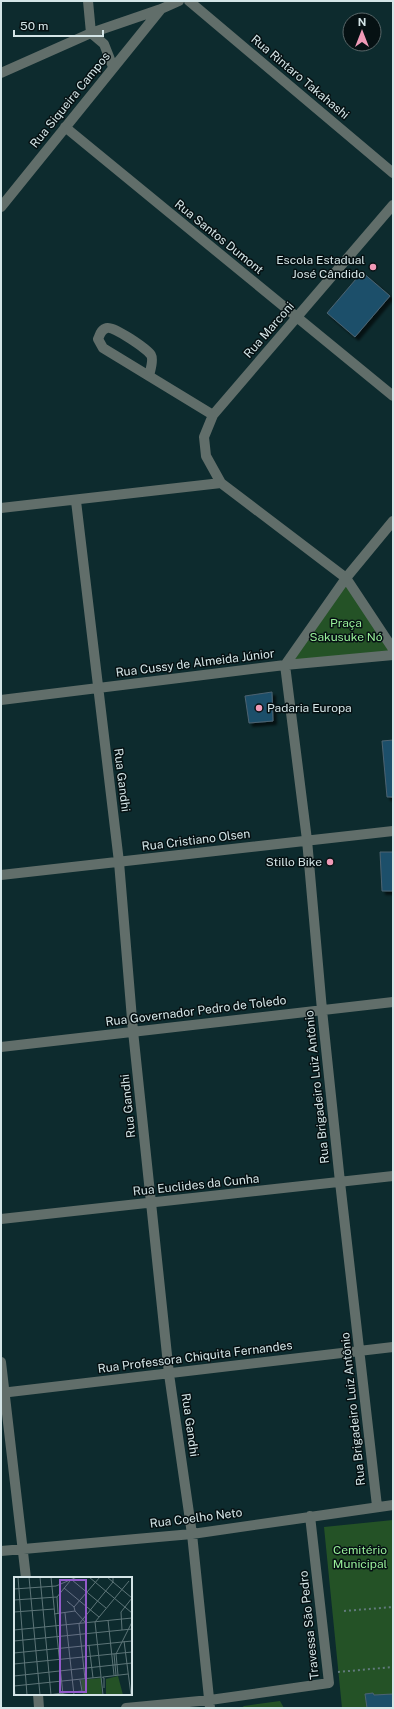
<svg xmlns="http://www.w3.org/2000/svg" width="394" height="1709" font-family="'Public Sans',sans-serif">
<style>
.green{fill:#245226}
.building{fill:#1f4f6a;stroke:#4c6371;filter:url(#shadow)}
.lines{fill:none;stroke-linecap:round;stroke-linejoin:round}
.path{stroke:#617a7c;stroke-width:2;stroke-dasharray:2 3;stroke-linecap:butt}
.minor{stroke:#616e6a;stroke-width:10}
.poi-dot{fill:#f09ab7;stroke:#061113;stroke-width:1.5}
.labels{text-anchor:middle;stroke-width:3;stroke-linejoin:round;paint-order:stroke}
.street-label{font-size:12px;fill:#d4e5e7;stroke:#061113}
.poi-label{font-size:12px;fill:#d4e5e7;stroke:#061113;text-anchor:end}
.park-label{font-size:12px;fill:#98ef99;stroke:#061113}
.inset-road{fill:none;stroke:#5d7578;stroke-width:1}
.view{fill:#915ac9;fill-opacity:0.15;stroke:#915ac9;stroke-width:2}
.inset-edge{fill:none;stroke:#d4e5e7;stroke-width:2}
</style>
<defs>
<filter id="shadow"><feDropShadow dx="3.5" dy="3.5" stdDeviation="1" flood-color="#0009"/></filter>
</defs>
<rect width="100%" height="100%" fill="#0d2b2e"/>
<path class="green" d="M347,581l46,71 -105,12z
M393,1520v188h-51l-18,-181z
M280,1701l4,7h-43l3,-2z"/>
<path class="building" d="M362,272l28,24 -35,41 -28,-24z
M272,692l1,29 -24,2 -4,-27z
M393,740v59l-1,-2h-5l-5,-56z
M380,852h13v39h-11z
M373,1693l1,2 19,-1v14h-26l-2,-14z"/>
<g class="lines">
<path class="path" d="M344,1611l49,-4
M338,1672l55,-5"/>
<path class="minor" d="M88,1l3,32 13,11 9,23
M189,1l204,172
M1,73l90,-40 70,-24 18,-8
M65,127l328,269
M393,205l-180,210 -9,22 2,19 15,27 125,95 47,71
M1,207l160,-198
M149,376c1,-5 5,-16 2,-21 -4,-6 -37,-29 -44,-27 -6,1 -7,7 -9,11l5,9 110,67
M76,501l43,361 14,169 36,343 23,160 18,174
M1,508l220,-25
M1,700l284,-35 108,-10
M1,875l392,-44
M1,1047l392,-45
M1,1219l392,-43
M1,1362l25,216
M1,1393l392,-46
M377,1506l-37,-324 -18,-172 -15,-170 -22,-175 61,-87 47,-57
M1,1551l191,-17 201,-29
M38,1694l1,14
M126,1708l84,-8 119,-17 -19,-167"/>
</g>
<g class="poi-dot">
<circle cx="373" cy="267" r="4"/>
<circle cx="259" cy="708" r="4"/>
<circle cx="330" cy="862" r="4"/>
</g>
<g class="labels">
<g class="street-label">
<text transform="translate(300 77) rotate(40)" y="4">Rua Rintaro Takahashi</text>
<text transform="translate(70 100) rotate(-51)" y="4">Rua Siqueira Campos</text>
<text transform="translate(219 237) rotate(39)" y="4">Rua Santos Dumont</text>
<text transform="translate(269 330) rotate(-49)" y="4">Rua Marconi</text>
<text transform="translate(195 663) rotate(-7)" y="4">Rua Cussy de Almeida Júnior</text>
<text transform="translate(122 780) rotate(83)" y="4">Rua Gandhi</text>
<text transform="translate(196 840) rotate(-7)" y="4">Rua Cristiano Olsen</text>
<text transform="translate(196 1011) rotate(-7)" y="4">Rua Governador Pedro de Toledo</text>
<text transform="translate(317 1087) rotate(-96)" y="4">Rua Brigadeiro Luiz Antônio</text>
<text transform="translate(128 1106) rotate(-96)" y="4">Rua Gandhi</text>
<text transform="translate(196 1185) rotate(-6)" y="4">Rua Euclides da Cunha</text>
<text transform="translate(195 1357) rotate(-7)" y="4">Rua Professora Chiquita Fernandes</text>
<text transform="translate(353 1409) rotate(-96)" y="4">Rua Brigadeiro Luiz Antônio</text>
<text transform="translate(190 1425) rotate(82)" y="4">Rua Gandhi</text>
<text transform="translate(196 1518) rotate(-7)" y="4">Rua Coelho Neto</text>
<text transform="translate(309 1625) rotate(-96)" y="4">Travessa São Pedro</text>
</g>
<g class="poi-label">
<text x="365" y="264">Escola Estadual<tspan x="365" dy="14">José Cândido</tspan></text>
<text x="267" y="712" text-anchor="start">Padaria Europa</text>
<text x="322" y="866">Stillo Bike</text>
</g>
<g class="park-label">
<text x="346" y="627">Praça<tspan x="346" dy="14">Sakusuke Nó</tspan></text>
<text x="360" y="1554">Cemitério<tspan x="360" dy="14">Municipal</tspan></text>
</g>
</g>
<g transform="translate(14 1577)">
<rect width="118" height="118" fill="#0d2b2e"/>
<path d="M104,99l5,19h-17v-16zM87,101l1,17h-19l-2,-15z" fill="#245226"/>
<path class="inset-road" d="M4,0l9,118M15,0l11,118M26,0l11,118M37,0l12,118M75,0l43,36M93,0l25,21M58,3l34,28M50,11l35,29M0,12l42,-3 21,-9M43,20l1,16M0,23l43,-3 13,-16M56,27l-3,-3 7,6M61,34l-1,-4 26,-30M61,34l11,12M0,35l40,-3M51,36l9,82M40,37l21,-3M94,43l6,55M0,53l118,-12M108,53l-1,-18 11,-14M0,64l118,-12M110,64l7,54M75,68l4,33M0,76l118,-12M100,77l2,21M0,87l118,-12M104,98l-2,-21 16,-32M0,99l118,-13M88,100l2,1v10M89,100l25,-3M71,102l-6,-55 34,-42v-5M0,106l1,12M0,109l87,-9M33,118l35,-4 -2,-11M89,118l-8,-73 34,-41"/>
<path class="view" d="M46,3h26v112h-26z"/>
<rect width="118" height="118" class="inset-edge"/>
</g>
<rect width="394" height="1709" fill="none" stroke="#d4e5e7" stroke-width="4"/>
<g transform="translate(362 32)"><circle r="19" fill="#061113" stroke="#586668"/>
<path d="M0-3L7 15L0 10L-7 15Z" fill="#f09ab7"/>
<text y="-6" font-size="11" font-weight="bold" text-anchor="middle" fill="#d4e5e7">N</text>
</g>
<path d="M14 30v6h89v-6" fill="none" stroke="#d4e5e7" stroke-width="2"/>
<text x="20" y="30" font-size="12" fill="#d4e5e7" stroke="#061113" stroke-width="3" paint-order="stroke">50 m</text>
</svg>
